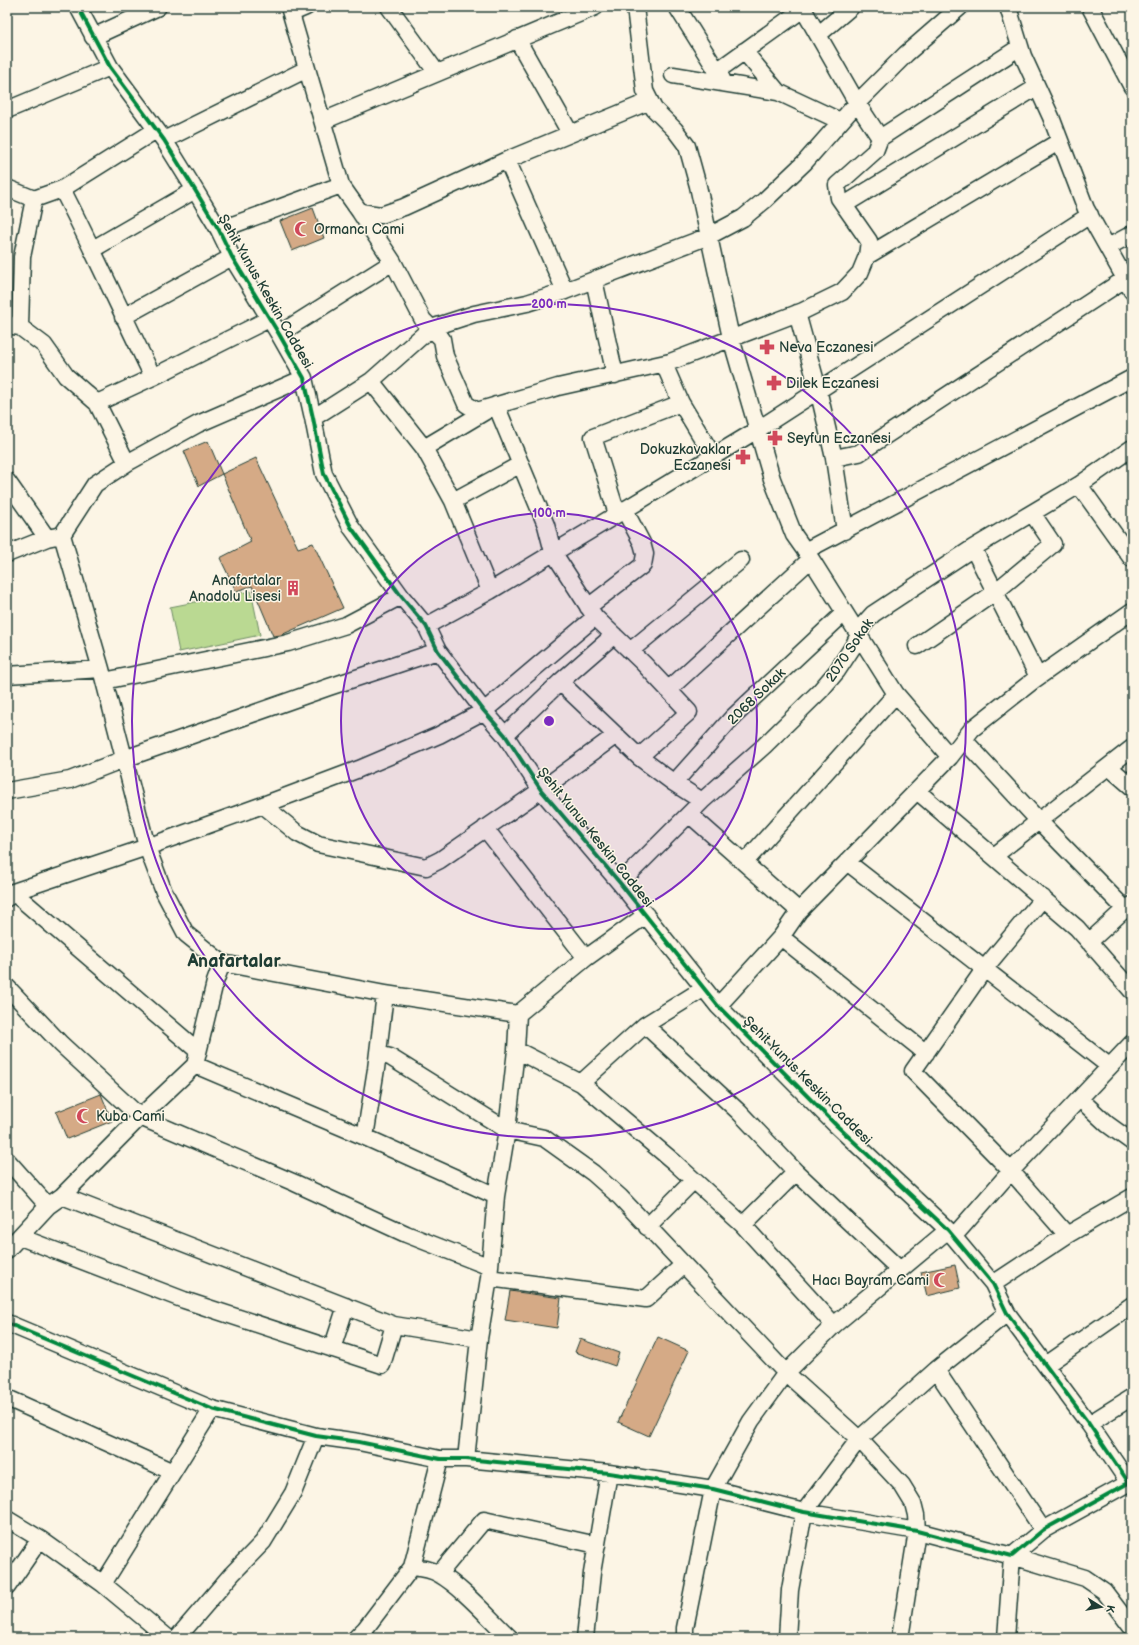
<svg xmlns="http://www.w3.org/2000/svg" width="1139" height="1645" font-family="'Balsamiq Sans',sans-serif">
<style>
.pitch{fill:#bad992;stroke:#6c8b63}
.building{fill:#d5aa86;stroke:#1f3d34}
.lines{fill:none;stroke-linecap:round;stroke-linejoin:round}
.minor-casing{stroke:#1f3d34;stroke-width:19}
.minor{stroke:#fcf5e5;stroke-width:16}
.cycleway-casing{stroke:#fcf5e5;stroke-width:6}
.cycleway{stroke:#00873e;stroke-width:4}
.ring{fill:none;stroke:#7b2cbf;stroke-width:2}
.labels{text-anchor:middle;stroke-width:3;stroke-linejoin:round;paint-order:stroke}
.poi-label{font-size:14px;fill:#1f3d34;stroke:#fcf5e5;text-anchor:start}
.street-label{font-size:14px;fill:#1f3d34;stroke:#fcf5e5}
.district-label{font-size:18px;font-weight:bold;fill:#1f3d34;stroke:#fcf5e5}
.centre{fill:#7b2cbf;stroke:#fcf5e5;stroke-width:2}
.ring-label{font-size:12px;text-anchor:middle;font-weight:bold;fill:#7b2cbf;stroke:#fcf5e5;stroke-width:3;stroke-linejoin:round;paint-order:stroke}
</style>
<rect width="100%" height="100%" fill="#fcf5e5"/>
<filter id="ink" filterUnits="userSpaceOnUse"><feTurbulence type="fractalNoise" baseFrequency=".025" numOctaves="2"/><feDisplacementMap in="SourceGraphic" scale="8" xChannelSelector="R" yChannelSelector="G"/><feConvolveMatrix kernelMatrix="1 2 1 2 8 2 1 2 1" color-interpolation-filters="sRGB"/></filter>
<g filter="url(#ink)">
<path class="pitch" d="M251,591l9,44 -81,17 -9,-45z"/>
<path class="building" d="M313,208l11,30 -32,13 -12,-30z
M208,441l14,33 -23,12 -15,-35z
M256,458l42,90 15,-5 30,65 -62,27 -8,1 -21,-50 -16,5 -16,-33 31,-16 -29,-68z
M101,1094l11,27 -45,18 -11,-27z
M955,1265l5,23 -33,8 -6,-24z
M510,1291l51,7 -4,30 -52,-8z
M658,1337l31,14 -40,85 -31,-14z
M580,1339l39,14 -4,13 -40,-14z"/>
<g class="lines">
<g class="minor-casing">
<path id="minor" d="M78,7l32,60 54,73 31,50 24,40 13,27 47,77 25,44 9,40 11,56 27,53 50,69 25,30 12,25 46,60 21,24 36,55 79,93 98,123 118,119 112,105 45,54 14,29 82,111 40,59 3,2
M289,7l52,178 19,27 21,3 23,-8 103,-47 143,-59
M389,7l48,66
M635,7l10,84 9,18 21,21 12,16 11,40 33,152 41,141 22,56 17,24 85,135 54,63
M677,7l45,72
M1008,7l15,49 28,61 35,92 46,82
M1090,7l42,80
M292,13l14,-6
M818,35l33,-28
M93,37l65,-30
M517,39l53,94
M744,51l34,41
M717,71l86,-62
M673,75l105,17 62,29
M7,110l103,-43
M323,121l272,-114
M880,138l140,-91
M164,140l143,-71
M507,160l58,131
M7,188l27,11 28,-10 94,-59
M62,189c32,62 60,125 91,188l116,-58
M844,205l193,-118
M360,212l33,50 30,58 8,8 43,-14 53,-11 38,-12 144,-55 34,-18 22,-18 40,-38 52,-59 49,-49 54,-47
M219,230l122,-45
M1108,247l24,-13
M93,249l102,-59
M867,256l193,-115
M594,280l21,95
M797,313l21,76 16,69 11,73
M123,317l109,-60
M7,325l13,2 24,18 22,31 31,27 30,60
M20,327l2,-70 12,-58
M279,334l114,-72
M664,364l17,39 32,53
M371,381l53,67 29,53 37,90
M97,403l56,-26
M313,418l58,-37 60,-53 11,11 3,17 21,48 11,7 81,-24 112,-25 133,-51 39,-19 18,-19 7,-17 2,-15 -30,-43 -2,-13 38,-34 5,-13 -23,-35 -55,-96
M424,448l72,-43 50,120 7,27 42,65 48,46 46,49 -50,45
M834,458l25,-5 266,-174
M7,481l40,57
M1079,485l53,74
M453,501l68,-37
M617,514l-24,-77 88,-34
M62,535l39,134 46,178 17,45 22,42 36,29 163,31 133,20 68,-56 60,-43
M973,548l65,129
M805,551l327,-173
M7,554l40,-16 15,-3 33,-51 32,-21 71,-39 106,-46
M588,607l55,-42 2,-11 -3,-11 -18,-34
M426,626l64,-35 267,-161 333,-215
M917,646l77,-53 59,-49 -21,-31
M630,651l111,-91
M7,675l94,-6
M104,681l184,-38 58,-18 55,-29
M560,682l79,75 35,26 28,18
M668,690l143,-131
M505,735l55,-53 54,-47
M964,740l75,81 86,88
M1109,767l23,20
M674,783l58,-65 112,-105
M7,791l63,-11 54,-21 205,-72 109,-36
M917,791l160,137 55,63
M263,805l34,28 21,11 108,23 14,-7 101,-70 75,-55
M689,814l110,97
M485,828l101,130
M994,856l138,-108
M745,862l151,-168
M847,862l262,204
M620,883l82,-82 62,-55 56,-55 17,-20 17,-26 9,-20 10,-11 100,-66 106,-63 53,-37
M7,894l140,-47 116,-42 96,-36 80,-34 45,-24 111,-94
M7,898l6,-6 185,159
M1043,898l-58,70 -72,103 98,100 56,64
M781,937l145,116
M1089,942l36,-33 7,-4
M7,987l54,57 79,73 155,66 111,51 84,33
M718,1006l63,-69 18,-26 151,-154 22,-28 62,-49 98,-69
M645,1025l94,87 57,60 104,98
M516,1050l65,33 93,79 69,63 91,100
M378,1054l12,3 117,73 37,8 49,35 27,24 166,176 73,66 43,46 11,18 3,12 1,16 -17,107
M195,1065l170,72 131,59
M581,1083l64,-58 58,-36
M1080,1099l27,25 25,18
M365,1137l11,-68 9,-75
M7,1160l41,46
M62,1196l332,129 85,14
M743,1225l53,-53
M647,1227l47,-47
M954,1236l57,-65 121,-128
M20,1237l164,63 198,65 12,-40
M7,1250l41,-44 14,-10 78,-79 55,-52 20,-83 7,-19
M489,1278l157,21 37,-34
M993,1284l74,-49 65,-38
M7,1323l205,86 104,27 43,6 81,17h26l143,14 104,16 91,23 113,19 95,25 31,-26 89,-49
M332,1349l14,-43
M1046,1365l86,-60
M936,1370l107,160
M7,1398l166,74
M1089,1424l43,-27
M466,1459l13,-120 10,-61 7,-82 11,-66 9,-80 2,-36
M7,1519l33,20 63,45 65,54
M412,1567c9,1 19,2 27,7 23,13 51,45 71,64
M439,1574l45,-54 113,25
M103,1584l109,-175
M7,1587l33,-48
M177,1638l55,-64 31,-32 30,-49 23,-57
M356,1638l9,-9 47,-62 28,-108
M585,1638l7,-65 17,-100
M685,1638v-10l28,-139 38,-68 35,-48 48,-48 114,-95
M787,1638l3,-48 14,-78 55,-73 77,-69 71,-57
M1006,1638l6,-82 73,22 19,13 28,37"/>
</g>
<use href="#minor" class="minor"/>
<g class="cycleway-casing">
<path id="cycleway" d="M78,7l32,60 54,73 31,50 24,40 13,27 47,77 25,44 9,40 11,56 27,53 50,69 25,30 12,25 46,60 21,24 36,55 79,93 98,123 118,119 112,105 45,54 14,29 82,111 40,59 3,2
M7,1323l205,86 104,27 43,6 81,17h26l143,14 104,16 91,23 113,19 95,25 31,-26 89,-49"/>
</g>
<use href="#cycleway" class="cycleway"/>
</g>
</g>
<circle cx="549" cy="721" r="208" fill="#7b2cbf" fill-opacity=".12"/>
<g class="ring">
<circle cx="549" cy="721" r="208"/>
<circle cx="549" cy="721" r="417"/>
</g>
<defs>
<g id="mosque-bare" transform="scale(1.2)"><path d="M3.5-4.9A6 6 0 1 0 3.5 4.9A5 5 0 1 1 3.5-4.9Z" fill="#d1495b" stroke="#fcf5e5" stroke-width="2.5" paint-order="stroke"/></g>
<g id="pharmacy-bare" transform="scale(1.2)"><path d="M-2-6h4v4h4v4h-4v4h-4v-4h-4v-4h4Z" fill="#d1495b" stroke="#fcf5e5" stroke-width="2.5" paint-order="stroke"/></g>
<g id="building-bare" transform="scale(1.2)"><path d="M-4-6H4V6H1V3H-1V6H-4ZM-2.5-4.3h1.7v1.8h-1.7ZM.8-4.3h1.7v1.8H.8ZM-2.5-1h1.7V.8h-1.7ZM.8-1h1.7V.8H.8Z" fill="#d1495b" stroke="#fcf5e5" stroke-width="2.5" paint-order="stroke"/></g>
</defs>
<g fill-rule="evenodd">
<use href="#mosque-bare" x="302" y="229"/>
<use href="#pharmacy-bare" x="767" y="347"/>
<use href="#pharmacy-bare" x="774" y="383"/>
<use href="#pharmacy-bare" x="775" y="438"/>
<use href="#pharmacy-bare" x="743" y="457"/>
<use href="#building-bare" x="293" y="588"/>
<use href="#mosque-bare" x="84" y="1116"/>
<use href="#mosque-bare" x="941" y="1280"/>
</g>
<g class="labels">
<g class="poi-label">
<text x="314" y="234">Ormancı Cami</text>
<text x="779" y="352">Neva Eczanesi</text>
<text x="786" y="388">Dilek Eczanesi</text>
<text x="787" y="443">Seyfun Eczanesi</text>
<text x="731" y="454" text-anchor="end">Dokuzkavaklar<tspan x="731" dy="16">Eczanesi</tspan></text>
<text x="281" y="585" text-anchor="end">Anafartalar<tspan x="281" dy="16">Anadolu Lisesi</tspan></text>
<text x="96" y="1121">Kuba Cami</text>
<text x="929" y="1285" text-anchor="end">Hacı Bayram Cami</text>
</g>
<g class="street-label">
<text transform="translate(266 291) rotate(60)" y="5">Şehit Yunus Keskin Caddesi</text>
<text transform="translate(849 650) rotate(-56)" y="5">2070 Sokak</text>
<text transform="translate(756 696) rotate(-44)" y="5">2068 Sokak</text>
<text transform="translate(596 837) rotate(51)" y="5">Şehit Yunus Keskin Caddesi</text>
<text transform="translate(808 1080) rotate(45)" y="5">Şehit Yunus Keskin Caddesi</text>
</g>
<g class="district-label">
<text x="234" y="967">Anafartalar</text>
</g>
</g>
<circle cx="549" cy="721" r="6" class="centre"/>
<g class="ring-label">
<text x="549" y="308">200 m</text>
<text x="549" y="517">100 m</text>
</g>
<rect width="1139" height="1645" fill="none" stroke="#fcf5e5" stroke-width="24"/>
<rect x="12" y="12" width="1115" height="1621" fill="none" stroke="#1f3d34" stroke-width="1.5" filter="url(#ink)"/>
<g transform="translate(1101 1607) rotate(101)" stroke="#fcf5e5" stroke-width="3" paint-order="stroke">
<path d="M0-3L7 15L0 10L-7 15Z" fill="#1f3d34"/>
<text y="-6" font-size="11" font-weight="bold" text-anchor="middle" fill="#1f3d34">K</text>
</g>
</svg>
